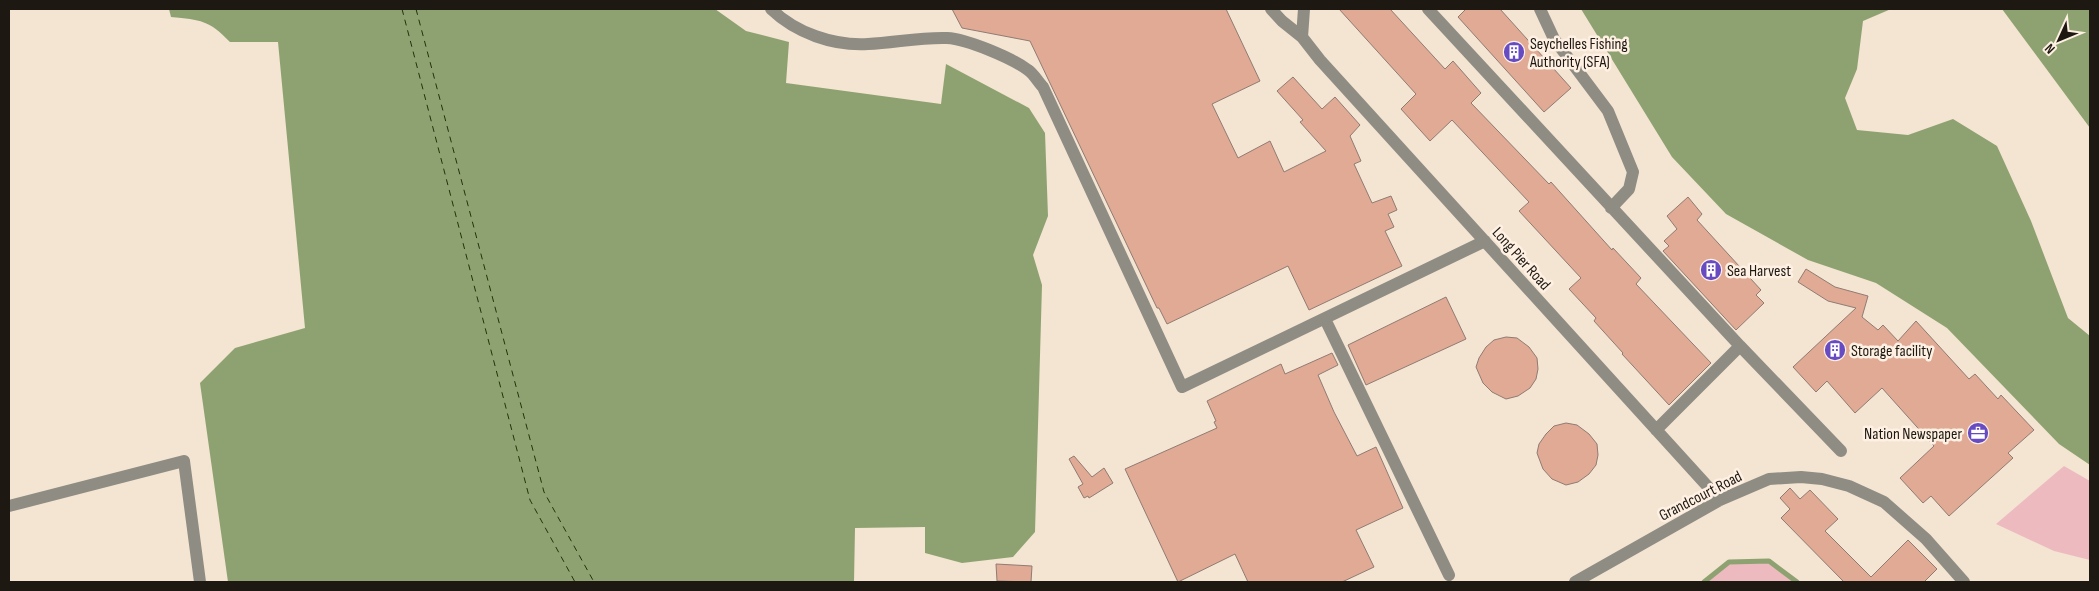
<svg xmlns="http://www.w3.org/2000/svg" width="2099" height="591" font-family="'Sofia Sans Condensed',sans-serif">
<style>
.green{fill:#edbbbf}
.water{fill:#8ea271}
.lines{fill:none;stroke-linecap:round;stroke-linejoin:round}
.stream{stroke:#8ea271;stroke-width:5}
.ferry{stroke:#24310c;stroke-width:1;stroke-dasharray:6 5;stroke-linecap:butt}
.building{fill:#e0aa95;stroke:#907b73}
.minor{stroke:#8e8c83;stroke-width:12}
.labels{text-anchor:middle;stroke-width:5;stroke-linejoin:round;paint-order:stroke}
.poi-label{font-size:16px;fill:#1e1812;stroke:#fef1e3;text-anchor:start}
.street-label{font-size:16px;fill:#1e1812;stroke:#fef1e3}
</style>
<rect width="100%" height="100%" fill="#f4e4d2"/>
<path class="green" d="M2064,466l26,15v79l-36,-9 -58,-27z
M1769,561l28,21h-93l25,-20z"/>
<path class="water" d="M169,9h546l31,22 43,11 -3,41 155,21 5,-40 83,44 16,25 3,83 -15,39 9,30 -7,247 -22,25 -51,6 -37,-10v-26l-70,1 -1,54h-626l-28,-199 35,-35 70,-20 -27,-286h-48c-21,-22 -29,-22 -59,-25z
M1581,9h310l-28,12 -6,48 -12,29 12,32 51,5 45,-16 44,27 34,75 37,97 22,18v129l-31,-21 -112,-116 -71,-45 -68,-23 -82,-46 -54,-57z
M2002,9h88v119z"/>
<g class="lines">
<path class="stream" d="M1704,582l25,-20 40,-1 28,21"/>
<path class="ferry" d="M402,9l128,491 45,82
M416,9l128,483 50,90"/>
</g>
<path class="building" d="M952,9h274l34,72 -48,23 26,54 32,-17 14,31 42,-21 -26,-29 3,-2 -26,-29 16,-14 29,32 13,-12 25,28 -10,11 11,25 -7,3 18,39 19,-7 6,14 -9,4 6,13 -9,4 17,35 -93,44 -21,-44 -121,58 -8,-16h-2l-127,-267 -68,-13z
M1339,9h51l55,60 8,-8 28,32 -10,10 78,81 2,-2 61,68 1,-2 28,30 -5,6 75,79 -42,42 -47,-51 1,-1 -29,-32 2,-3 -27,-29 12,-11 -62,-67 10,-9 -77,-82 -22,21 -29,-32 15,-15z
M1466,9h34l71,79 -27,24 -86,-95z
M1688,197l14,17 -5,6 64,70 -5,5 8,8 -28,27 -73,-79 6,-5 -5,-5 13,-12 -10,-13z
M1806,269l29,18 33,9 -6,21 16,13 5,-5 15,16 18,-20 53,58 6,-5 23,25 3,-4 33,35 -26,23 5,5 -64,58 -18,-20 -8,7 -23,-25 34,-32 -52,-58 -27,25 -28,-32 -11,11 -23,-25 63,-59 -28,-7 -30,-19z
M1446,297l20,42 -100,46 -18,-40z
M1506,337l11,1 12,9 8,11 1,11 -2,10 -6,9 -12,8 -12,3 -14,-7 -9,-9 -7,-16 3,-9 7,-11 8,-7z
M1332,353l6,12 -20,10 16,37 23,44 19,-9 27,61 -47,22 18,37 -32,15h-94l-13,-28 -57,28 -53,-113 92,-41 -3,-6 2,-1 -9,-20 74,-37 4,10z
M1566,423l11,2 12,9 8,10 1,11 -2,10 -7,9 -11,8 -12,3 -14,-6 -9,-10 -6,-16 2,-9 7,-10 8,-8z
M1074,456l18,21 12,-9 9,15 -24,15 -1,-2 -4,2 -6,-11 5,-3 -14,-25z
M1790,488l10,11 10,-9 28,29 -13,12 46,46 37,-37 29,29 -13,13h-80l-63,-64 9,-9 -10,-11z
M996,564l36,2 -1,16 -34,-1z"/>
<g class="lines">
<path class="minor" d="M771,9c25,24 62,37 97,35 26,-1 52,-7 79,-6 20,1 65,20 81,32 6,4 10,12 15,17l139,300 303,-146
M1271,9l11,12 20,16 18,23 400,440
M1428,9l312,337 -84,84
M1540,9l14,30 54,72 25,61 -4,17 -18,19
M1302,37l2,-28
M1325,319l124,256
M1740,346l101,105
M9,506l175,-45 16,121
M1575,582l145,-82 49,-21 32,-2 21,2 27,7 35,16 42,37 38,43"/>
</g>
<defs>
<g id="building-disc" transform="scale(1.125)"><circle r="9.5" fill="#664bc3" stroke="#fef1e3"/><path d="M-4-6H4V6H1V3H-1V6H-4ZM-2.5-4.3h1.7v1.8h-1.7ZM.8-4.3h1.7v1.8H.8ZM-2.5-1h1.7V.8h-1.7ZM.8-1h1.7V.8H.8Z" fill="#fff"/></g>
<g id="office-disc" transform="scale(1.125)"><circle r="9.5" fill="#664bc3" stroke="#fef1e3"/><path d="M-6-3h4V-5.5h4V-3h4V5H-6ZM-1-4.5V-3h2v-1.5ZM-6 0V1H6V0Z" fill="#fff"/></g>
</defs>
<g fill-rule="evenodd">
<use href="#building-disc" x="1514" y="52"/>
<use href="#building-disc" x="1711" y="270"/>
<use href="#building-disc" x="1835" y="350"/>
<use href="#office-disc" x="1978" y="433"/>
</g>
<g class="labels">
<g class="poi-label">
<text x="1530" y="49">Seychelles Fishing<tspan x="1530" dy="18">Authority (SFA)</tspan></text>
<text x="1727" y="276">Sea Harvest</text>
<text x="1851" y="356">Storage facility</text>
<text x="1962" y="439" text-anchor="end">Nation Newspaper</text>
</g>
<g class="street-label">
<text transform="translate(1522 258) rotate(48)" y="6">Long Pier Road</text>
<text transform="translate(1700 495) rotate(-27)" y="6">Grandcourt Road</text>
</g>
</g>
<rect width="2099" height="591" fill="none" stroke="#1e1812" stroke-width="20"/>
<g transform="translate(2059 40) rotate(226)" stroke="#fef1e3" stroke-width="4" paint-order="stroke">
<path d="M0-4L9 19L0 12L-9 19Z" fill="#1e1812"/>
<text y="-8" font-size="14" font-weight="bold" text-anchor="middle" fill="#1e1812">N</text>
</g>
</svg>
